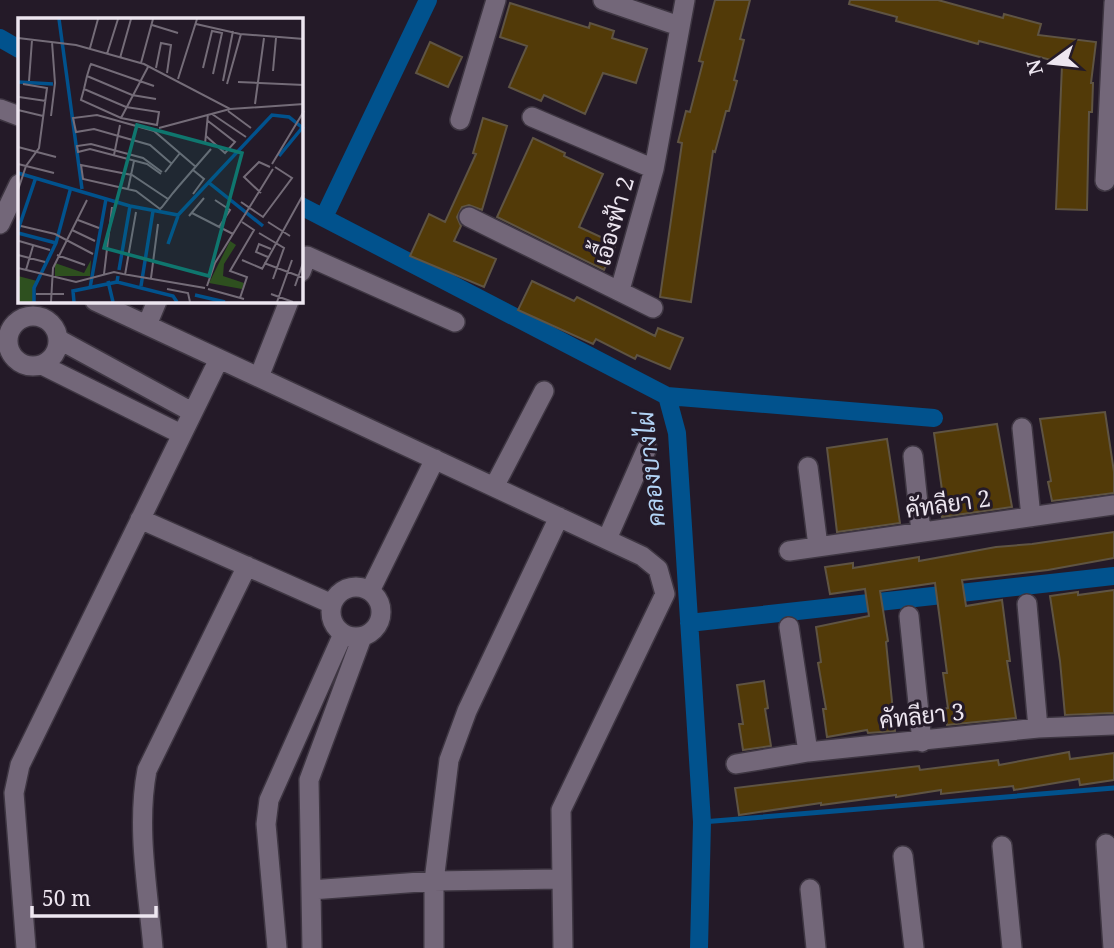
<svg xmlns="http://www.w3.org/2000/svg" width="1114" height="948" font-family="'Noto Serif',Sarabun,serif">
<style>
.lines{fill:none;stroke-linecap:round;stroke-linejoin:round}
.stream{stroke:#01528d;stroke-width:5}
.canal{stroke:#01528d;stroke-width:18}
.building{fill:#523a08;stroke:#5f5443;stroke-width:2}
.minor-casing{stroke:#3e3642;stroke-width:22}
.minor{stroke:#736779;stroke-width:19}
.labels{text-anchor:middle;stroke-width:6;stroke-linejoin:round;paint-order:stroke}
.street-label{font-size:23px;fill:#ede6f0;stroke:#241a28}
.water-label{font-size:24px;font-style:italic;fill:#b3d4f6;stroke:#241a28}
.inset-river{fill:none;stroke:#01528d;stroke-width:3.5}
.inset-road{fill:none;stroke:#746c78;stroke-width:2}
.view{fill:#0f766e;fill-opacity:0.15;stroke:#0f766e;stroke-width:3.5}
.inset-edge{fill:none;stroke:#ede6f0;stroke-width:3.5}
</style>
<rect width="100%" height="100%" fill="#241a28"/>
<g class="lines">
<path class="stream" d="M702,822l412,-34"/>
<path class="canal" d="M0,38l19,11
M301,206l366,190 10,37 25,389 -3,126
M324,217l104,-217
M667,396l267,22
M689,623l425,-47"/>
</g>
<path class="building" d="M715,0h35l-10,39 4,1 -10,40 3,1 -8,30h-3l-11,41 -2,-1 -22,151 -31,-5 22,-154 -4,-1 8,-31 4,1 13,-50 -4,-1z
M850,0h88l65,18 1,-4 37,10 -3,11 58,7 -5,41h2l-1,29h-3l-2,98 -31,-1 6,-144 -12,-1 1,-4 -72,-19 -1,3 -82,-23 1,-4 -48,-13z
M510,3l79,25 1,-5 24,8 -2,7 35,11 -11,34 -33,-10 -18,41 -41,-19 -3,6 -32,-14 18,-41 -27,-9z
M430,42l32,15 -14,30 -32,-14z
M483,118l24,8 -25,84 -13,-5 -7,2 -5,10 4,9 -7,15 42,18 -12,28 -74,-31 19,-42 16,8 31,-68 -3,-1z
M533,138l32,15 -1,3 39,18 -24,53 37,17 -12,26 -107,-53z
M532,281l42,20 3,-4 78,39 3,-8 25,10 -13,31 -33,-14 -2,4 -39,-20 -3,5 -75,-34z
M1105,412l9,60v21l-62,8 -4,-19 3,-1 -11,-62z
M997,424l15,83 -70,10 -3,-19 4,-1 -9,-64z
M887,439l13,84 -63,9 -10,-84z
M1114,532v26l-66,12 -86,10 4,26 36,-6 8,61h-3l9,57 -69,7 -3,-16 4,-1 -5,-35h4l-12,-90 -55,8 8,50 -2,1 9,89 -27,2 -1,-3 -40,7 -4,-28h3l-8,-46 3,-1 -5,-35 53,-11 -4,-27 -35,5 -5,-27 28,-4v5l66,-11v4l77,-14 36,-3z
M1114,590v123l-49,2 -5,-54 -10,-65 28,-4v3z
M764,681l4,27 -3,1 6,37 -28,4 -4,-26h4l-6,-39z
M1069,752l1,7 44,-6v27l-34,5 -1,-6 -65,11 -1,-4 -72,8v-4l-45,7v-2l-75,10v-2l-82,12 -4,-27 184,-22 1,4 78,-10 1,5z"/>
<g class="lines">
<g class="minor-casing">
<path id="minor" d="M603,0l76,26
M0,109l19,7
M532,117l122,52
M460,120l36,-120
M1105,181l9,-178
M469,217l184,91
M0,224l19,-40
M301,272l6,-16 148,66
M620,290l34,-121 31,-169
M95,301l547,255 16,13 7,25 -104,216 2,138
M8 341a25 25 0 1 1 50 0a25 25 0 1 1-50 0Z
M147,325l10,-24
M58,339l134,73
M42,365l139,69
M259,377l30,-76
M1022,428l9,89
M913,456l8,76
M808,467l10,79
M494,487l50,-96
M140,519l192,85
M607,539l40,-91
M789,551l325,-46
M331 612a25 25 0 1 1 50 0a25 25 0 1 1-50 0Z
M370,591l65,-132
M1027,604l11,124
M909,616l13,126
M789,627l19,125
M736,764l72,-12 230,-24 76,-3
M1106,844l7,104
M1002,846l10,102
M903,856l11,92
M810,889l6,59
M311,890l123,-9 128,-2
M26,948l-12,-155 6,-28 199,-406
M153,948c-5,-58 -17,-121 -6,-178l100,-204
M277,948l-11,-124 3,-24 74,-166
M312,948l-3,-168 53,-143
M434,948v-67l15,-121 18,-49 92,-194"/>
</g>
<use href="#minor" class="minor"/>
</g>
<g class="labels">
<g class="street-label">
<text transform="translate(614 221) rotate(-74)" y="8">เอื้องฟ้า 2</text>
<text transform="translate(948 504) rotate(-8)" y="8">คัทลียา 2</text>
<text transform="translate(922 716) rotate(-6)" y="8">คัทลียา 3</text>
</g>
<g class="water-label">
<text transform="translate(651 469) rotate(-96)" y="8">คลองบางไผ่</text>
</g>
</g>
<g transform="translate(18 18)">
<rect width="285" height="285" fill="#241a28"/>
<path d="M212,223l6,4 -12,19 -1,12 21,7 -2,6 -33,-6zM73,242l-1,16h-35v-13l29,10zM0,258l19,5 -4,21h-15z" fill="#2e501f"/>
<path class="inset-river" d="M41,1l23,170M0,64l35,2M261,138l23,-28M0,155l112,33 48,9 94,-100 17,2 15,12M190,164l55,44M0,212l18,-53M0,215l38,10M150,226l10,-28M101,252l11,-64M100,258l-1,6 56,14 4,6M90,263l5,21M123,268l12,-75M72,270l16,-89M177,277l30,7M16,284v-14l22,-45 15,-56M56,284l-1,-11 44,-9"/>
<path class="inset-road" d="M178,6l44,10 64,5M134,7l26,8M0,20l58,7 68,19 86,45 74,-5M72,30l8,-29M89,36l11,-35M102,40l11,-39M123,45l12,-44M138,50l5,-25 10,2 -4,28M185,50l9,-37 10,2 -9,41M255,53l3,-33M69,58l45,19 24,4M160,61l19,-60M11,63l3,-41M205,63l10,-50M220,64l66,3M209,66l14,-50M66,71l42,18 33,5 -2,13 -36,-7 -40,-18 3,-11 3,-13 3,-10 1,-2 63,22M1,79l27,4M237,86l9,-66M0,92l25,6M210,93l23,17M194,96l34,23M33,98l4,-33 -3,-41M103,100l27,-51M141,110l71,-19M188,118l19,17 10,-11 -27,-21M187,126l3,-30M0,129l38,10M96,137l6,-30M0,146l36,9M154,146l-22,-19 -56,-16 -18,3 -3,-14 24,-3 57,16 42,36M254,146l32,-53M175,152l11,9 -11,15M147,154l15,-19M143,156l-14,-10 -57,-15 -12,3 -1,-6 14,-2 52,14 19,14M110,171l6,-28M0,172l8,-24 13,-18 8,-60 -24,-4M243,175l-17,-16 15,-15 11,5M150,181l-36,-24 -51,-10 2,14 53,12 24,18 2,-2 11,-14 5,-6 33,-38M197,182l15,10 -11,17M223,184l22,15 29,-39 -17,-11M174,195l41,21M171,198l15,-18M60,202l21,8M250,204l22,14M3,208l34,8 38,20M54,212l23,11M241,215l25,15 -11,31M1,223l31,9M0,237l27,7M39,237l28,10M250,239l-12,-5 3,-8 12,5M224,242l21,9M246,245l40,15M0,250l58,14 38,-10 9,2M244,251l42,-76M8,252l7,-24M86,256l8,-67M105,256l82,14M107,257l11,-63M133,260l7,-54M189,268l8,-23 58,-94M277,268l8,-23M149,271l21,4 2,9M190,271l36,10M18,276h28M253,276l22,8M222,280l7,-21 -17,-6 24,-41 -12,-8M33,284l2,-34 34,-68M259,284l15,-42"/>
<path class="view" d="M119,107l105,28 -33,123 -105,-28z"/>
<rect width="285" height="285" class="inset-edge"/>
</g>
<g transform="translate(1051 63) rotate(255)" stroke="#241a28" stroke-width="5" paint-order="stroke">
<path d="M0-5L12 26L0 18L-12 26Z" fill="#ede6f0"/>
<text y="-10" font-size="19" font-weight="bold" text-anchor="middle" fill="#ede6f0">N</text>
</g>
<path d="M32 906v10h124v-10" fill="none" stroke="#ede6f0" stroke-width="3.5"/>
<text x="42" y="906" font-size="21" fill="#ede6f0" stroke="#241a28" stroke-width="5" paint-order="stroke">50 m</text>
</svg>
